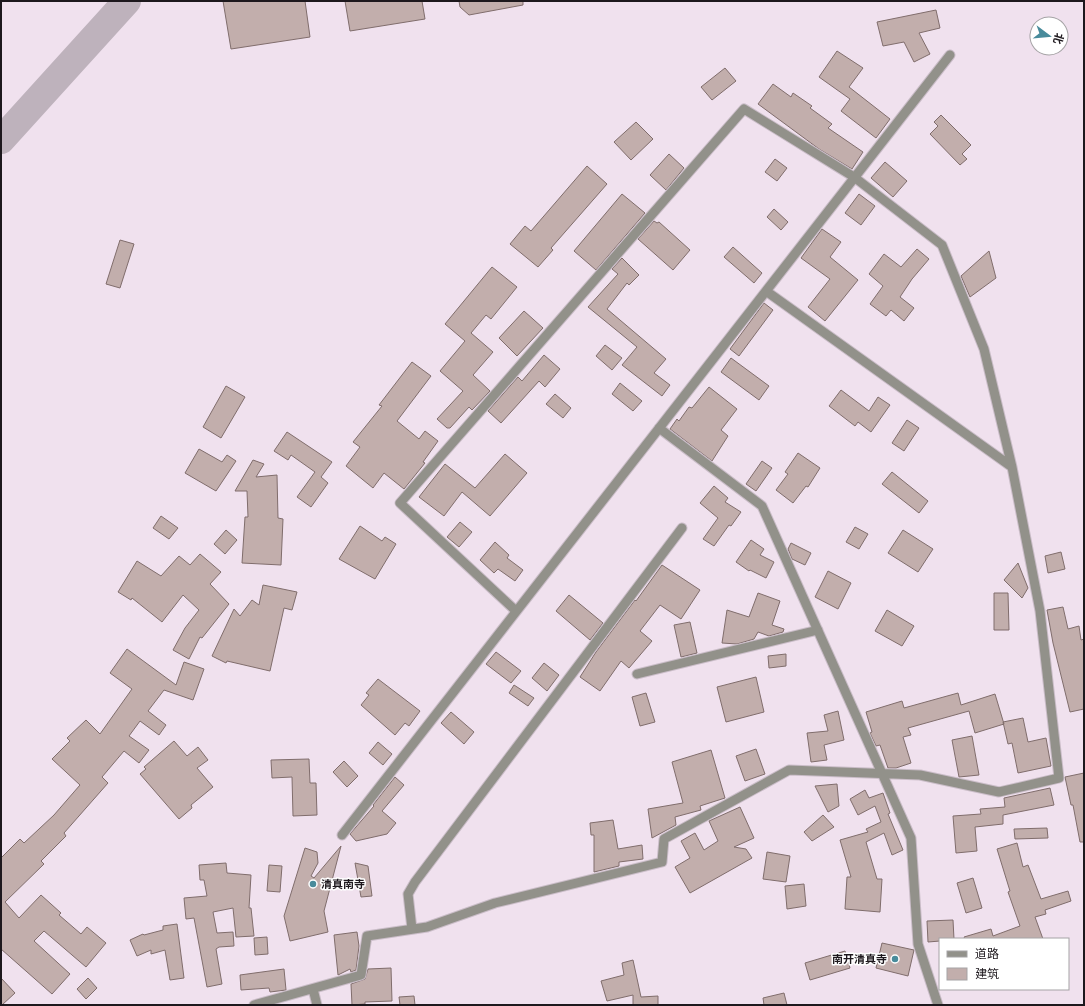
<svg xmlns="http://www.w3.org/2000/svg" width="1085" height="1006" font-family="'DM Sans','Noto Sans SC',sans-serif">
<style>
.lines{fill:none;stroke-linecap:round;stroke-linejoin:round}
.taxiway{stroke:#beb2bc;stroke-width:28}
.building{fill:#c2aeac;stroke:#806d6c}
.minor-casing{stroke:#cabdc8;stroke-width:11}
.minor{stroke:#92918a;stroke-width:9}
.poi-dot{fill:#488b9b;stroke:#fff;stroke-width:1.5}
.labels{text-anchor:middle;stroke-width:3;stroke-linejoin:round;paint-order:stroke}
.poi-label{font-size:11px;font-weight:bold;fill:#1d181d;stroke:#fff;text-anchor:start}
</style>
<rect width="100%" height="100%" fill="#f0e1ee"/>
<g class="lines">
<path class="taxiway" d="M1,140l126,-139"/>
</g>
<path class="building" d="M223,1h82l5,36 -79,12z
M345,1h77l3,18 -75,12z
M459,1h64v4l-54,10 -9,-8z
M936,10l4,18 -21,5 11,21 -16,8 -10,-20 -21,4 -6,-24z
M837,51l26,17 -14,19 41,32 -14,19 -35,-27 9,-12 -31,-22z
M725,68l11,13 -24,19 -11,-13z
M773,84l18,13 2,-4 19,13 -2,2 22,16 -4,4 35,24 -11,17 -33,-20 -61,-45z
M941,115l30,30 -9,9 5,5 -7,6 -30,-31 8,-8 -4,-4z
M636,122l17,17 -22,21 -17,-18z
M669,154l15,14 -18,22 -16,-15z
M775,159l12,9 -10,13 -12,-9z
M885,162l22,19 -14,16 -22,-19z
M587,166l20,18 -56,64 2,2 -15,17 -28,-23 15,-18 6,5z
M622,194l23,19 -49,57 -22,-19z
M859,194l16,12 -14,19 -16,-12z
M774,209l14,13 -7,8 -14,-13z
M654,221l3,2 2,-1 31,28 -17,20 -35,-31z
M822,229l19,13 -11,15 28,23 -33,41 -17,-14 22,-28 -29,-21z
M120,240l14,4 -14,44 -14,-4z
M733,247l29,26 -8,10 -30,-26z
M917,249l12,10 -17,20 -12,18 14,11 -10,13 -13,-11 -5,6 -16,-12 13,-18 -14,-12 15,-20 17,13z
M989,251l7,27 -26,19 -9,-21z
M622,258l17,17 -10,10 -2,-2 -20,26 59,50 -12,14 16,12 -8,11 -40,-31 15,-18 -49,-40 30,-33 -6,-5z
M492,267l25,20 -26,32 -5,-4 -15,18 22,19 -20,23 17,16 -18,19 -3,-3 -19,21h-3l-10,-9 26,-28 -23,-20 25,-30 -20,-17z
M764,303l9,7 -34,46 -9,-7z
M524,311l19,17 -26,28 -18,-18z
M605,345l17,13 -10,12 -16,-14z
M544,355l16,14 -15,18 -6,-6 -38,42 -13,-12 30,-34 4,4z
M731,358l38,28 -10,14 -38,-28z
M412,362l19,14 -34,45 22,18 6,-8 13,10 -15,21 2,1 -21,26 -20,-16 -11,15 -27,-22 14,-19 -7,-5 29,-36 -3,-1z
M620,383l22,18 -9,10 -21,-17z
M226,386l19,11 -24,41 -18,-11z
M709,387l28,22 -16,21 7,6 -16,25 -42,-32 7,-10 2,2 10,-14 3,1z
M841,390l28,21 9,-14 12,8 -19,27 -13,-10 -3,4 -26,-20z
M555,394l16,14 -8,10 -17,-14z
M907,420l12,8 -15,23 -12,-8z
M287,432l45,30 -11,15 7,6 -17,24 -14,-10 18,-25 -24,-17 -3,5 -14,-9z
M199,449l23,13 5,-7 9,6 -20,30 -31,-18z
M798,453l22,15 -12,19 -2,-1 -13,17 -17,-13 12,-16 -3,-2z
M505,454l22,19 -37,43 -28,-24 -18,24 -25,-19 26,-33 30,24z
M253,460l11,4 -8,13 21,-2 1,43 5,1 -2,46 -39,-2 3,-46h3l-1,-26h-12z
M762,461l10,7 -16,23 -10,-7z
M892,472l36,29 -9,12 -37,-29z
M714,486l14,12 -3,4 16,10 -10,14 -2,-1 -15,21 -11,-7 15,-21 -18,-15z
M161,516l17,12 -9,11 -16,-11z
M460,522l12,10 -13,15 -12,-10z
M360,526l22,15 3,-4 11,7 -21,35 -36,-20z
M855,527l13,7 -9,15 -13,-7z
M226,530l11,10 -12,14 -11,-10z
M903,530l30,19 -15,23 -30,-19z
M751,540l13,9 -4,6 14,7 -8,16 -16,-8 -1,1 -13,-9z
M495,542l14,13 -2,3 16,12 -8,11 -17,-12 -4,4 -14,-13z
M791,543l20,10 -6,12 -13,-6 -4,-10z
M1061,552l4,17 -17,4 -3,-17z
M200,554l21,18 -11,12 19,20 -27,34 -2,-1 -11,22 -16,-9 12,-22 14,-18 -16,-15 -21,27 -30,-24 -1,2 -13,-8 19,-31 24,15 18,-20 11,9z
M1018,563l10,25 -6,10 -18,-18z
M662,565l38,25 -19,29 -21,-14 -20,26 12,10 -23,27 -8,-7 -21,30 -20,-14 16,-25 39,-52 1,1z
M828,571l23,12 -13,26 -23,-12z
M263,585l34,7 -5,18 -8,-2 -14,63 -43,-10 -1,2 -14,-7 22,-47 6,7 12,-16 7,5z
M758,593l22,8 -8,24 12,4 -1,3 -14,4 -11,-4 -4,7 -17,5 -15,-1 5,-33 22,7z
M994,593h14l1,37h-15z
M569,595l34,28 -13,17 -34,-29z
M1063,607l5,22 11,-3 2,14 3,-1v70l-14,3 -17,-69 -6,-33z
M887,610l27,16 -12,20 -27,-15z
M690,622l7,31 -16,4 -7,-32z
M127,649l49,36 8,-23 20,7 -11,31 -29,-10 -16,21 18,14 -7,10 -19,-14 -11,15 20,14 -10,13 -15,-12 -22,26 6,6 -44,50 2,3 -25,25 3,3 -39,38 14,16 22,-23 20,18 -2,2 22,19 6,-7 19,16 -20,24 -42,-36 -10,10 36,33 -18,20 -51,-45v-91l19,-19 4,4 30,-28 26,-30 -28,-26 18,-18 -3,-3 19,-18 14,14 32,-45 -22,-16z
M496,652l25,19 -10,12 -25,-19z
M786,654v12l-17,2 -1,-12z
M544,663l15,12 -12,16 -15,-13z
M756,677l8,35 -38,10 -9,-35z
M378,679l42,32 -11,15 -4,-3 -10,12 -34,-30 8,-10 -3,-2z
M514,685l20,13 -6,8 -19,-13z
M646,693l9,29 -15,4 -8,-29z
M958,693l3,12 34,-11 9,30 -29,9 -6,-22 -61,17 3,7 -8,2 8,26 -15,5h-8l-8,-23 -4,1 -6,-13 2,-1 -6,-20 36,-11 2,7z
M838,711l6,29 -20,5 3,15 -16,2 -4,-29 21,-2 -4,-16z
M451,712l23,20 -10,12 -23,-21z
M1023,718l5,24 18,-4 5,28 -33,7 -6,-30 -4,1 -5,-22z
M972,736l7,39 -20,2 -7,-37z
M174,741l13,15 11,-9 10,13 -11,8 16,19 -22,18 1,3 -13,11 -39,-45 6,-5 -2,-2z
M378,742l14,12 -9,11 -14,-12z
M756,749l9,25 -20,7 -9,-25z
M711,750l14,48 -25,8 1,4 -26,7 1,8 -24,13 -4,-29 35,-6 -11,-41z
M309,759l1,24h6l1,32 -24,1 -1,-39 -20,1 -1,-18z
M344,761l14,15 -11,11 -14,-15z
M1084,773v69h-4l-7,-37h-2l-6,-28z
M395,777l9,8 -22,26 14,12 -9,11 -31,7 -6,-7 24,-28 -1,-1z
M837,784l2,22 -11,6 -13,-26z
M1050,788l4,17 -51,10v9l-28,3 2,24 -21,2 -3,-37 28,-2 -1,-5 25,-2 -1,-9z
M865,790l4,8 14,-5 7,20 -2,1 15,36 -11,5 -8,-22 -18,9 11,37h5l-2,33 -35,-3 2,-32h4l-11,-37 28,-8 -2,-3 15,-7 -6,-16 -17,9 -8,-16z
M740,807l14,31 -20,9 12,2 6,9 -62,35 -15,-26 15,-9 -9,-17 14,-8 9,17 14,-9 -9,-20z
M823,815l11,12 -22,14 -8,-9z
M613,820l5,29 24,-4 1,14 -24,3v4l-25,6v-37h-3l-1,-12z
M1047,828l1,10 -33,1 -1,-10z
M1017,843l6,24 5,-2 13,34 27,-8 3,10 -26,9 1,4 -11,3 8,22h-78l-1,-2 27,-8 2,7 27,-10 -12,-34 2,-1 -13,-42z
M341,846l-17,65 4,21 -38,9 -6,-25 21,-68 12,4 1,11 -7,13 3,2z
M767,852l23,4 -4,26 -23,-3z
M226,863l1,10 24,2 -2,33h2l3,28 -18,1 -3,-29 -20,4 4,21 16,-1 1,14 -15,1 -3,2 6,35 -15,3 -13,-69 -8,1 -2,-21 23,-2 -3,-16h-4l-1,-15z
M355,863l13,3 4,30 -11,1z
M269,865l13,1 -2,26 -13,-1z
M973,878l9,30 -16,5 -9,-30z
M804,884l2,22 -19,3 -2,-23z
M953,920l1,19h-14v2l-12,1 -1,-21z
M177,924l7,54 -14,2 -5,-30 -14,4v-4l-14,6 -7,-16 13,-6 1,1 19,-5v-4z
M357,932l2,14 -3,24 -5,2 -1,-3 -12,6 -4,-40z
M267,937l1,17 -13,1 -1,-17z
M882,943l32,7 -6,26 -32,-8z
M845,951l5,17 -40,12 -5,-17z
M633,960l8,37 17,-1v9h-25v-10l-26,6 -6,-20 23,-6 -2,-12z
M391,968l1,33 -27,1v2l-13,1 -1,-21 14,-5 3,-10z
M284,969l2,21 -16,2 -1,-4 -28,2 -1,-15z
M1,978l14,15 -13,12h-1z
M88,978l9,10 -11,11 -9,-10z
M784,993l3,12h-23l-1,-7z
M414,996l1,9h-15l-1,-8z"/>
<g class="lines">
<g class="minor-casing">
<path id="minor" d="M766,291l246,176
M659,428l103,78 149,332 7,106 20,61
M637,674l181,-44
M342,835l608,-780
M412,929l-4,-35 7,-12 267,-354
M313,989l4,16
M254,1005l107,-30 6,-39 60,-9 68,-24 167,-41 2,-23 125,-69 131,5 79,17 60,-14 -19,-167 -28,-144 -28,-118 -42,-104 -88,-68 -110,-68 -344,394 116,108"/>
</g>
<use href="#minor" class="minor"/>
</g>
<g class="poi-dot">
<circle cx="313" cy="884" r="4"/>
<circle cx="895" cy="959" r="4"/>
</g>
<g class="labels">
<g class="poi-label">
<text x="321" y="888">清真南寺</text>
<text x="887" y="963" text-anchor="end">南开清真寺</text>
</g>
</g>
<rect width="1085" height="1006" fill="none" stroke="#1d181d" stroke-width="4"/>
<rect x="939" y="938" width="130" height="52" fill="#ffffff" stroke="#a5a3a5"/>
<rect x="947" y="951" width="20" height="6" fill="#92918a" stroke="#a5a3a5"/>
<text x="975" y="958" font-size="12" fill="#1d181d">道路</text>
<rect x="947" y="968" width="20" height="12" fill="#c2aeac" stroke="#a5a3a5"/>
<text x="975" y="978" font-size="12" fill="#1d181d">建筑</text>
<g transform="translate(1049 36) rotate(106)"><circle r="19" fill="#ffffff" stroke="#a5a3a5"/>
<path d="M0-3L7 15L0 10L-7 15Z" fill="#488b9b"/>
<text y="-6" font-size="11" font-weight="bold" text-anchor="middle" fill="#1d181d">北</text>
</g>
</svg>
